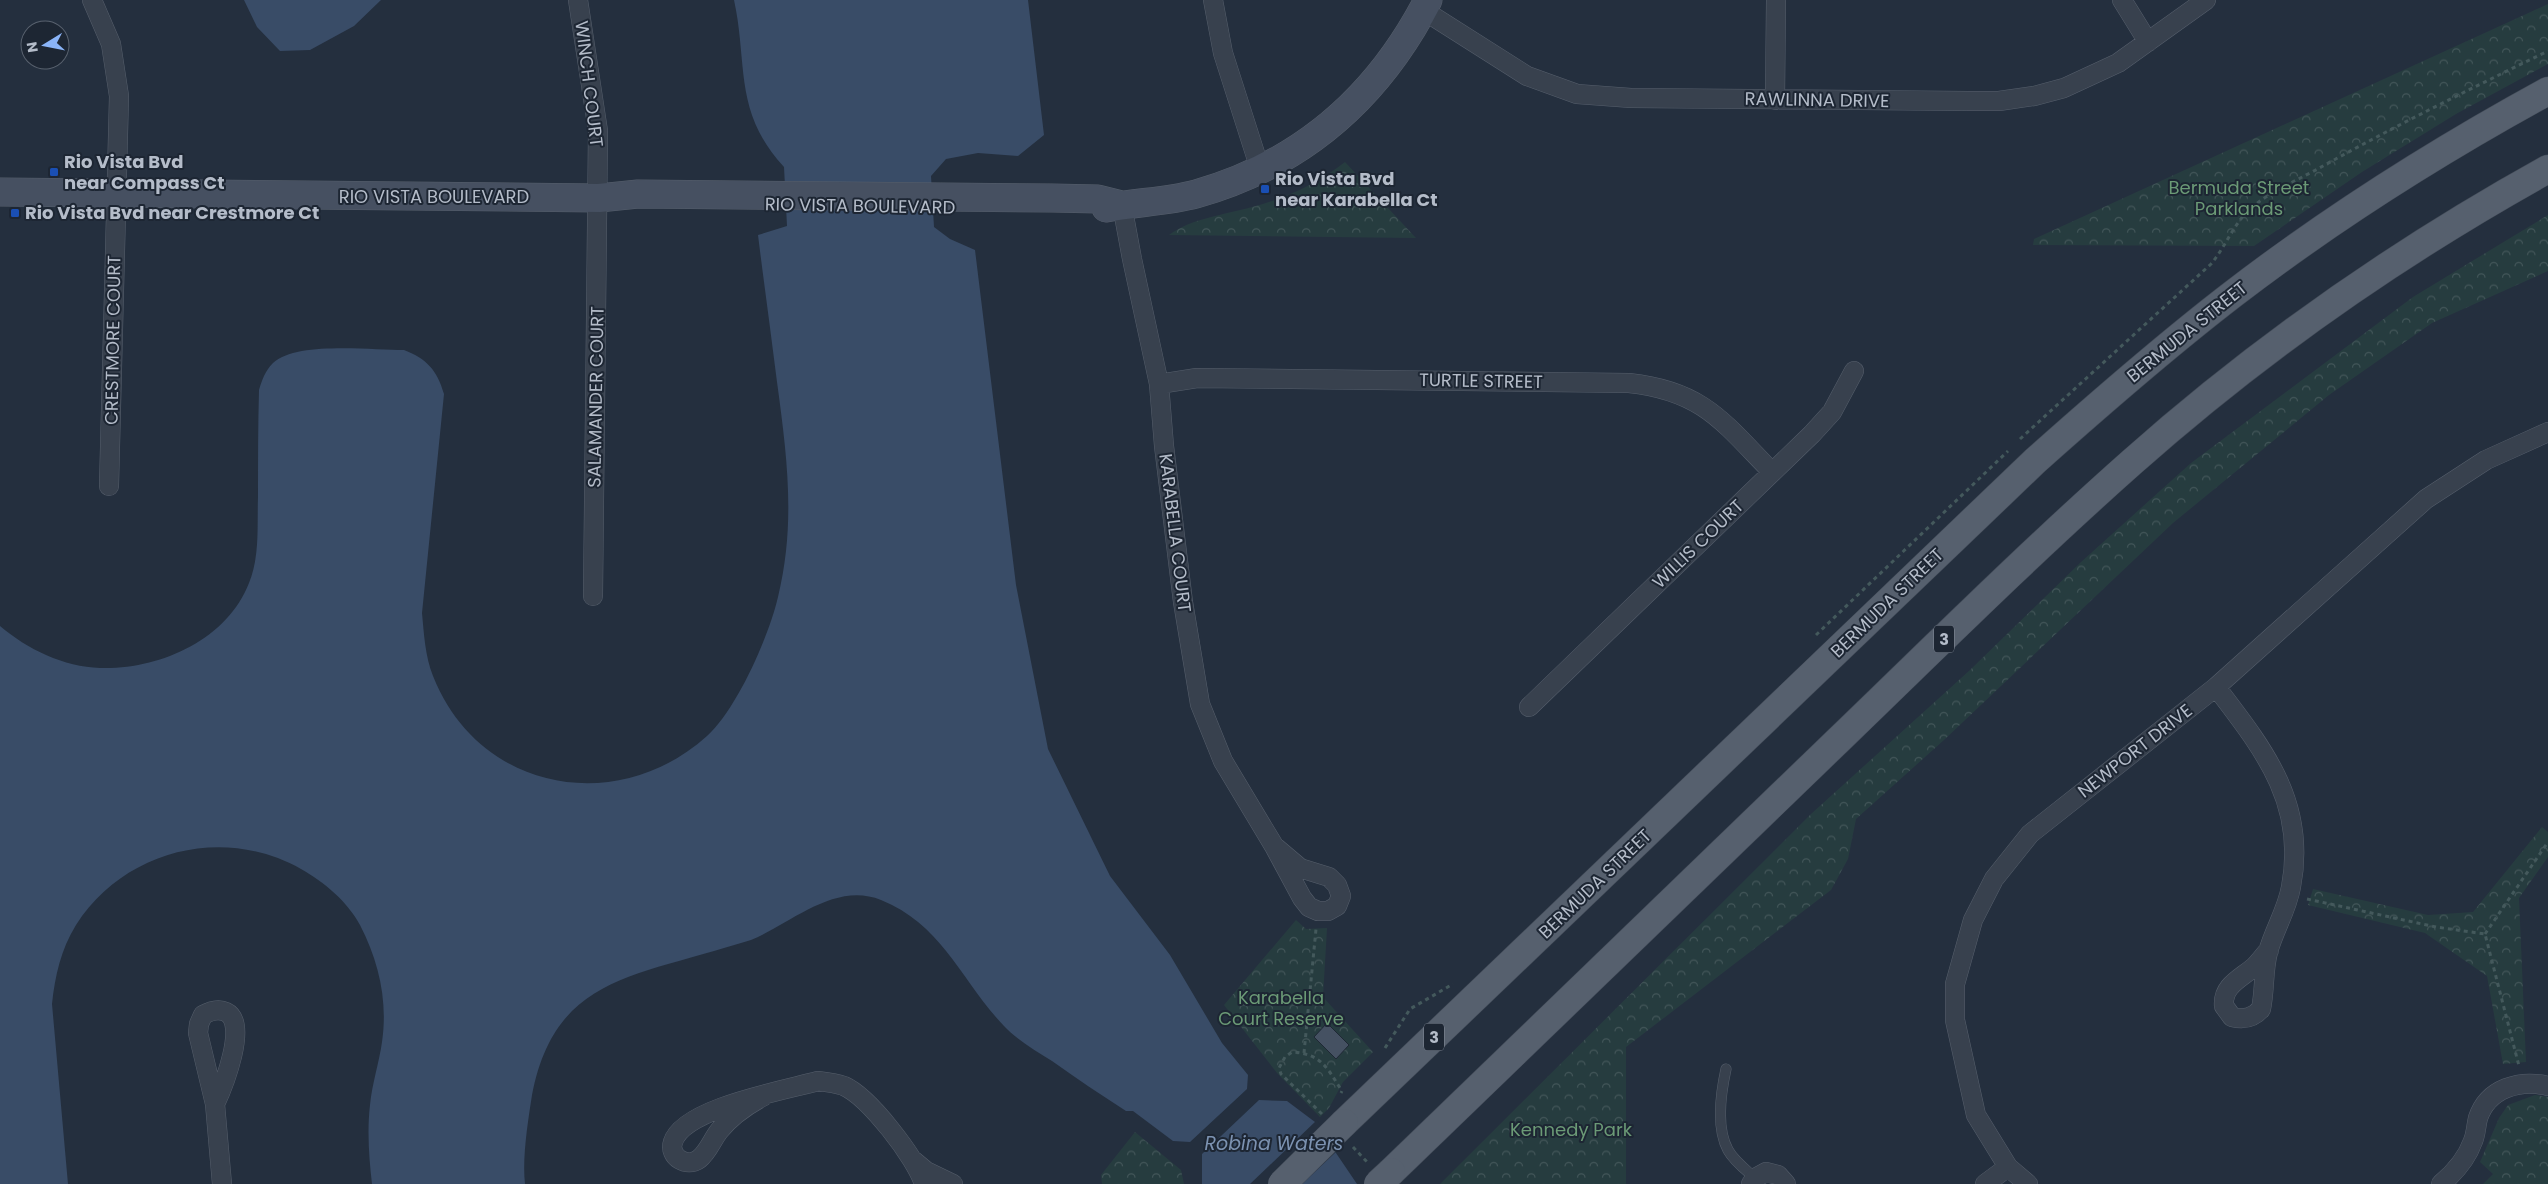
<svg xmlns="http://www.w3.org/2000/svg" width="2548" height="1184" font-family="Poppins,sans-serif">
<style>
.park{fill:url(#park-crowns)}
.water{fill:#394c67}
.pier{fill:#242f3e}
.building{fill:#455162;stroke:#1f2835}
.lines{fill:none;stroke-linecap:round;stroke-linejoin:round}
.lane-casing{stroke:#565f6c;stroke-width:11}
.street-casing{stroke:#565f6c;stroke-width:20}
.secondary-casing{stroke:#565f6c;stroke-width:29}
.primary-casing{stroke:#414a57;stroke-width:29}
.path{stroke:#44595c;stroke-width:3;stroke-dasharray:4 4;stroke-linecap:butt}
.lane{stroke:#38414e;stroke-width:10}
.street{stroke:#38414e;stroke-width:19}
.secondary{stroke:#465061;stroke-width:28}
.primary{stroke:#56606e;stroke-width:28}
.primary-bridge-casing{stroke:#414a57;stroke-width:29;stroke-linecap:butt}
.primary-bridge{stroke:#56606e;stroke-width:28}
.transit-dot{fill:#1a4fb4;stroke:#1d2633;stroke-width:2}
.labels{text-anchor:middle;stroke-width:4;stroke-linejoin:round;paint-order:stroke}
.shield{fill:#1d2633;stroke:#878f9c;stroke-width:1}
.shield-label{font-size:16px;font-weight:bold;fill:#b4bcc9}
.street-label{font-size:18px;fill:#b4bcc9;stroke:#1d2633}
.poi-label{font-size:18px;font-weight:bold;fill:#b4bcc9;stroke:#1d2633;text-anchor:start}
.park-label{font-size:18px;fill:#6b9a76;stroke:#1d2633}
.water-label{font-size:19px;font-style:italic;fill:#7c92b1;stroke:#1d2633}
</style>
<defs>
<pattern id="park-crowns" width="20" height="18" patternUnits="userSpaceOnUse" patternTransform="scale(1.25)"><rect width="20" height="18" fill="#263c3f"/><path d="M2 6a3 3 0 1 1 6 0M12 15a3 3 0 1 1 6 0" fill="none" stroke="#435659"/></pattern>
</defs>
<rect width="100%" height="100%" fill="#242f3e"/>
<path class="park" d="M2548,4v60l-92,50 -94,58 -108,74 -221,-1 1,-6z
M1345,162l71,76 -247,-3c23,-17 55,-20 83,-28 34,-9 65,-23 93,-45z
M2548,215v56l-116,52 -103,72 -156,128 -229,217 -88,79 -8,40 -17,31 -205,157v137h-186l371,-370 159,-144 111,-108 110,-99 222,-166z
M2542,827l6,5v25l-29,41 7,164 -23,2 -16,-88 -62,-43 -117,-28 5,-16 115,26 45,-3z
M1296,920l10,9 21,-1 -4,69 50,55 -30,30 -14,26 -9,9 -43,-44 -53,-68z
M2535,1095l13,2v87h-65l10,-10 -13,-12 19,-44 9,-13z
M1135,1132l46,38 3,14h-82l-1,-9z"/>
<path class="water" d="M244,0h137l-27,26 -44,24 -30,1 -23,-24z
M734,0h294l16,135 -26,21 -40,-3 -32,6 -15,17 3,51 16,12 25,11 41,335 32,164 62,127 60,79 52,88 26,32 -1,14 -57,53 -17,-1 -40,-30h-7c-25,-16 -50,-33 -74,-50 -16,-10 -35,-21 -48,-35 -43,-45 -61,-101 -123,-126 -46,-19 -91,24 -130,40 -12,4 -25,7 -37,11 -92,27 -161,35 -182,144 -4,26 -10,63 -7,89h-153c-3,-26 -5,-53 -2,-79 2,-21 9,-42 12,-63 6,-41 -3,-80 -22,-117 -12,-23 -36,-43 -59,-56 -78,-44 -177,-19 -225,56 -15,24 -21,51 -24,79l16,180h-68v-558c27,23 64,41 100,42 59,2 127,-28 149,-85 11,-27 8,-57 9,-86 0,-36 0,-71 1,-107 3,-10 6,-19 14,-27 23,-22 98,-13 131,-13 23,9 33,20 40,44l-22,219c2,21 3,43 11,63 46,116 184,141 274,60 30,-27 62,-100 71,-139 18,-74 9,-141 -1,-215 -6,-49 -13,-98 -19,-147l29,-9 -3,-59c-51,-55 -36,-103 -50,-167z
M1259,1100l28,1 28,21 42,62h-155v-30z"/>
<path class="pier" d="M1317,1120l20,31 -35,33h-52z"/>
<path class="building" d="M1327,1023l22,22 -13,14 -22,-22z"/>
<g class="lines">
<g class="lane-casing">
<path id="lane" d="M1726,1069c-5,23 -10,59 2,81 6,11 18,20 27,28"/>
</g>
<g class="street-casing">
<path id="street" d="M92,0l19,44 8,52 -10,390
M578,0l20,131 -5,465
M1213,0l10,53 37,116
M2122,0l26,42
M1423,10l104,66 50,18 54,4 337,3h31l35,-5 30,-8 54,-25 88,-63
M1775,100l1,-100
M1122,205l10,54 27,125 5,62 19,156 17,102 23,57 51,85 28,52 7,9 9,4h10l9,-5 4,-10 -4,-11 -8,-8 -29,-9 -26,-22
M1159,384l38,-6 432,5c74,8 94,39 143,89
M2216,687c48,63 91,116 75,200 -4,23 -17,43 -23,65 -5,19 -3,38 -7,57 -8,9 -17,11 -29,8l-8,-11c-2,-21 18,-28 31,-40 5,-5 9,-11 14,-16
M1529,707l283,-273 20,-22 22,-41
M764,1096c-17,9 -33,20 -45,35 -7,9 -11,21 -20,28 -12,9 -31,-2 -26,-17 10,-34 113,-52 145,-61 9,1 18,2 26,5 25,11 72,72 80,98
M215,1104c8,-17 34,-81 11,-92 -8,-4 -16,-1 -23,3l-4,9 -1,9 17,71 7,80
M914,1161l12,10 27,13
M1751,1184l4,-6 11,-6 12,3 8,9
M1985,1184l23,-17
M2028,1184l-20,-17 -32,-52 -21,-95v-36l18,-64 21,-41 36,-45 186,-147 210,-188 60,-39 62,-28
M2441,1184c13,-11 26,-26 32,-43 3,-7 3,-15 5,-23 10,-30 42,-39 70,-32"/>
</g>
<g class="secondary-casing">
<path id="secondary" d="M0,192l599,6 39,-4 414,4 46,1 24,6
M1106,208c30,-6 60,-6 90,-14 106,-30 182,-97 232,-194"/>
</g>
<g class="primary-casing">
<path id="primary" d="M1344,1123l691,-662c65,-58 129,-114 198,-167 99,-76 205,-143 315,-203
M1391,1172c154,-148 308,-296 461,-445 92,-89 184,-180 280,-265 126,-112 268,-211 416,-293"/>
</g>
<path class="path" d="M2020,439l191,-175c15,-18 23,-41 40,-56 20,-17 49,-29 72,-42 74,-41 149,-78 225,-115
M1816,635l192,-184
M2307,899l129,28 49,7 34,132
M2485,934l63,-92
M1385,1048l25,-39 43,-25
M1304,1053l12,-124
M1322,1114l-41,-40 -2,-6 6,-11 7,-5c30,2 35,16 50,39l-1,2
M1353,1147l15,16"/>
<use href="#lane" class="lane"/>
<use href="#street" class="street"/>
<use href="#secondary" class="secondary"/>
<use href="#primary" class="primary"/>
<g class="primary-bridge-casing">
<path id="primary-bridge" d="M1282,1184l62,-61
M1378,1184l13,-12"/>
</g>
<use href="#primary-bridge" class="primary-bridge"/>
</g>
<g class="transit-dot">
<rect x="49" y="167" width="10" height="10" rx="2.5"/>
<rect x="1260" y="184" width="10" height="10" rx="2.5"/>
<rect x="10" y="208" width="10" height="10" rx="2.5"/>
</g>
<g class="labels">
<g class="shield">
<rect x="1934" y="625.5" width="20" height="27" rx="4"/>
<rect x="1424" y="1023.5" width="20" height="27" rx="4"/>
</g>
<g class="shield-label">
<text x="1944" y="645">3</text>
<text x="1434" y="1043">3</text>
</g>
<g class="street-label">
<text transform="translate(589 84) rotate(83)" y="6">WINCH COURT</text>
<text transform="translate(1817 100) rotate(1)" y="6">RAWLINNA DRIVE</text>
<text x="434" y="203">RIO VISTA BOULEVARD</text>
<text transform="translate(860 206) rotate(1)" y="6">RIO VISTA BOULEVARD</text>
<text transform="translate(2187 332) rotate(-39)" y="6">BERMUDA STREET</text>
<text transform="translate(113 340) rotate(-89)" y="6">CRESTMORE COURT</text>
<text transform="translate(1481 381) rotate(1)" y="6">TURTLE STREET</text>
<text transform="translate(596 397) rotate(-89)" y="6">SALAMANDER COURT</text>
<text transform="translate(1175 533) rotate(83)" y="6">KARABELLA COURT</text>
<text transform="translate(1698 544) rotate(-44)" y="6">WILLIS COURT</text>
<text transform="translate(1887 603) rotate(-44)" y="6">BERMUDA STREET</text>
<text transform="translate(2135 751) rotate(-38)" y="6">NEWPORT DRIVE</text>
<text transform="translate(1595 884) rotate(-44)" y="6">BERMUDA STREET</text>
</g>
<g class="poi-label">
<text x="64" y="168">Rio Vista Bvd<tspan x="64" dy="21">near Compass Ct</tspan></text>
<text x="1275" y="185">Rio Vista Bvd<tspan x="1275" dy="21">near Karabella Ct</tspan></text>
<text x="25" y="219">Rio Vista Bvd near Crestmore Ct</text>
</g>
<g class="park-label">
<text x="2239" y="194">Bermuda Street<tspan x="2239" dy="21">Parklands</tspan></text>
<text x="1281" y="1004">Karabella<tspan x="1281" dy="21">Court Reserve</tspan></text>
<text x="1571" y="1136">Kennedy Park</text>
</g>
<g class="water-label">
<text x="1274" y="1150">Robina Waters</text>
</g>
</g>
<g transform="translate(45 45) rotate(260)"><circle r="24" fill="#1d2633" stroke="#59626f"/>
<path d="M0-4L9 19L0 12L-9 19Z" fill="#8ab4f8"/>
<text y="-8" font-size="14" font-weight="bold" text-anchor="middle" fill="#b4bcc9">N</text>
</g>
</svg>
